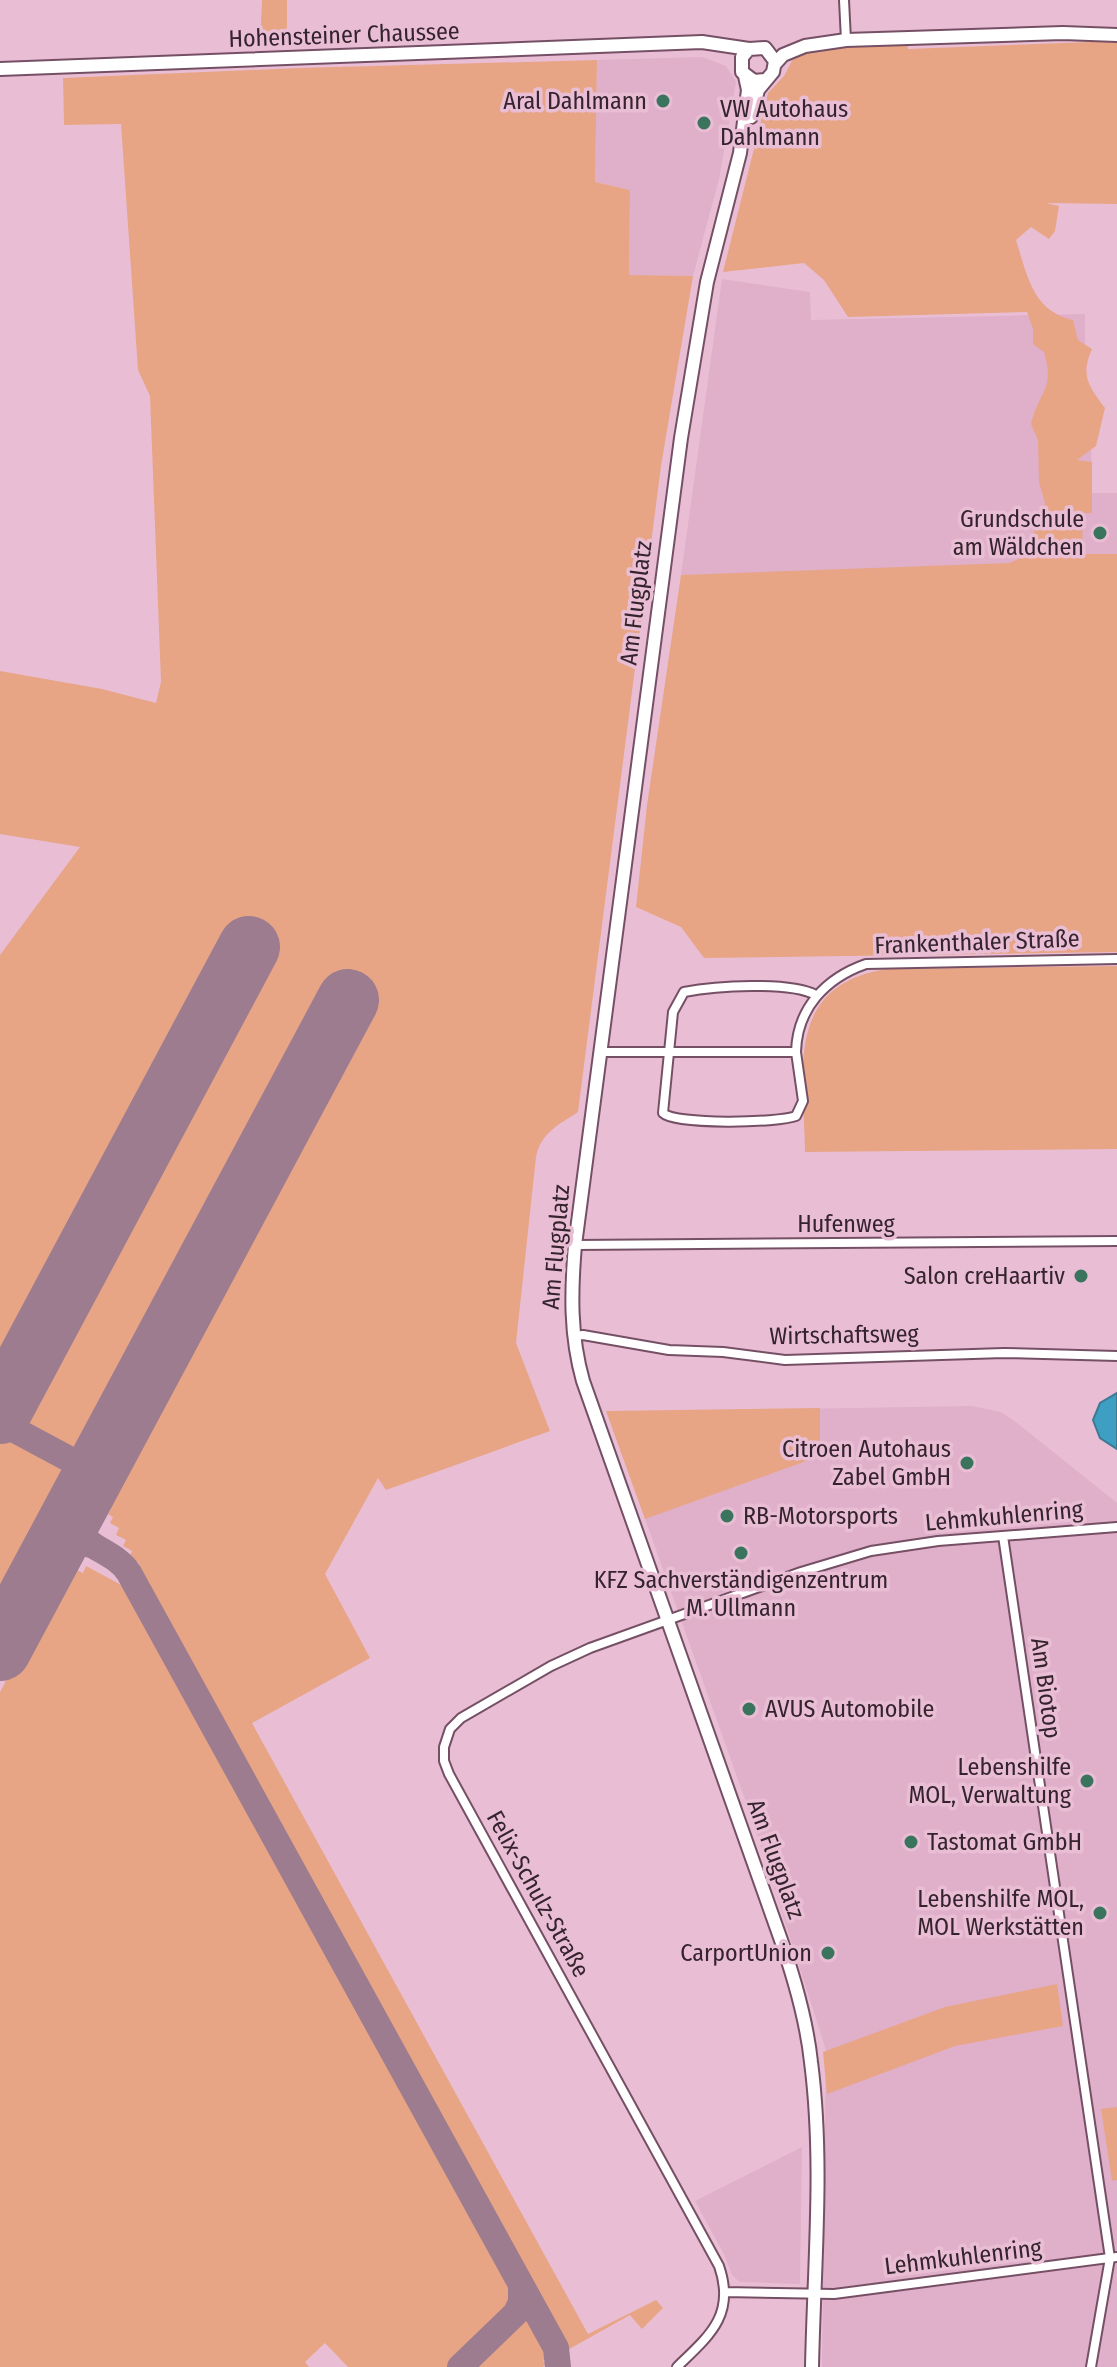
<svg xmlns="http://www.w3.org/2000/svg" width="1117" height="2367" font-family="'Fira Sans Condensed',sans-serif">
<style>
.built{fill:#e0afc9}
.green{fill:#e7a586}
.water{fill:#3f9fc2;stroke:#3c7a95;stroke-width:2}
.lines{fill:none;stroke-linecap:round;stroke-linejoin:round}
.taxiway{stroke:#9c7c8e;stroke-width:26}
.runway{stroke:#9c7c8e;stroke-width:62}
.street-casing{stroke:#755065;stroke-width:12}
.secondary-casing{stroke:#755065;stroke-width:16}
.street{stroke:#fff;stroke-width:8}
.secondary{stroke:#fff;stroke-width:12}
.poi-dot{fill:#3a745d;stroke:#e9bed5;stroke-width:3}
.labels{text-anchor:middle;stroke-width:7;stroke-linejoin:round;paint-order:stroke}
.street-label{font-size:24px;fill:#35242d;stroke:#e9bed5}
.poi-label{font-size:24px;fill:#35242d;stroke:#e9bed5;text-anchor:end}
</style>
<rect width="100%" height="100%" fill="#e9bed5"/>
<path class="built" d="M702,57l24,9 10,16 -17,97 -26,97 -64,-1 1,-85 -35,-8 2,-122z
M722,279l88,13 1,28 274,-6v77l5,1 2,101h25v61h-34l-2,-41 -4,59 -396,3z
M972,1406l29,6 16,11 100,80v864h-295l4,-317 -74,-231 -145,-407z
M802,2147l-2,137 -60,-2 -8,-7 -7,-19 -30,-55z"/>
<path class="green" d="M262,0h25v43l-27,1z
M1117,41v163l-71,-1 13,3 -4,25 -6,8 -18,-12 -15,13c11,34 16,71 57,80l5,20 14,9c-12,27 -3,37 13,59l-9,38 -19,14 15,2v51h-10l1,41h34v398l-413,6 -23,-31 -45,-20 11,-102 34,-230 329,-12 22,-11 3,-12 -1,-9 11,-28 -6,-21 -1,-42 -7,-16c9,-35 24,-34 13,-72l-11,-8v-15l-6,-17 -179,5 -24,-37 -20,-17 -81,9 45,-179 16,-17 10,-19 -2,-4 14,-5 101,-5 1,6z
M597,60l-2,122 35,8 -1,85 64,1 -32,190 -83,646c-20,13 -37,21 -42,45l-20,186 34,88 -164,59 -8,-12 -53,96 45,84 -118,65 336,611 68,-34 7,8 -21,21 -12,-14 -66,37 -427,-781 3,-2 -1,-6 -10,-5 3,-7 -9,-5 3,-6 -10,-5 3,-7 -9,-5 3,-6 -5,-3 3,-5 -5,-3 3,-6 -5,-3 227,-424 10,5 34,-64 -54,-28 -30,55 10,6 -301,561v-653l80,-108 -80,-13v-163l102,18 54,14 5,-21 -11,-286 -12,-26 -17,-246 -57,1 -1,-47 237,-10z
M1117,966v183l-312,3c-1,-80 -22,-167 82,-183z
M820,1408v48l-175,63 -39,-108z
M86,1566l39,21 2,-2 384,697 1,15 -6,15 -57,55h-101l-23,-24 -20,19 4,5h-309v-675l65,-121 5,3 3,-6 10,5z
M1057,1984l6,42 -108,20 -128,48 -4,-42 122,-45z
M1117,2107v73l-5,1 -11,-72z
M522,2320c16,0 19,14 26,26l-4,3 4,7 -5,5 3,3 -3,3h-72z"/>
<path class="water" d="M1117,1393v56l-17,-11 -7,-18 7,-17z"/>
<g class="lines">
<path class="taxiway" d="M0,1422l95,51
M79,1503c-16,45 33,42 50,70l427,775 2,19
M49,1558c11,-13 25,-18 42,-13
M460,2367l56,-54 5,-11v-17"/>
<path class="runway" d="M0,1413l249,-466
M0,1650l348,-650"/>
<g class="street-casing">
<path id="street" d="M844,0l2,40
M600,1052h196c1,-44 30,-74 70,-88l251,-5
M796,1052l7,49 -7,15c-18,7 -121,9 -133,-3l10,-101 11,-20c31,-6 105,-11 132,3
M575,1245l542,-4
M573,1336l10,-1 86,15 54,2 62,8 219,-7 113,3
M1003,1536l107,722 -19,109
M725,2292l109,2 283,-37
M677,2367c32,-31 59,-52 42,-101l-270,-492 -5,-13v-14l6,-18 11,-11 90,-52 39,-18 211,-76 70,-21 67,-10 179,-14"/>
</g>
<g class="secondary-casing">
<path id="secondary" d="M775,64l8,-9 22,-9 41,-6 217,-7 54,2
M0,69l702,-27 47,7
M745,76l3,14 -8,63 -33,129 -26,156 -106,807c-4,47 -5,90 8,136l193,545c16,44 30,89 35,136 13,100 3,204 1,305
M751,117l7,-27 15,-18 2,-11 -10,-13 -16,1 -7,8v15l12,9 11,-1"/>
</g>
<use href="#street" class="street"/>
<use href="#secondary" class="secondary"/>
</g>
<g class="poi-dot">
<circle cx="663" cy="101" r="8"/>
<circle cx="704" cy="123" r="8"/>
<circle cx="1100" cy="533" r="8"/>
<circle cx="1081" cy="1276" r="8"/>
<circle cx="967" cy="1463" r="8"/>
<circle cx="727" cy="1516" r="8"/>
<circle cx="741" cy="1553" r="8"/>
<circle cx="749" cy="1709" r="8"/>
<circle cx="1087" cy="1781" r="8"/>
<circle cx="911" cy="1842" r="8"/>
<circle cx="1100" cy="1913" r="8"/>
<circle cx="828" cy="1953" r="8"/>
</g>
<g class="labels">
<g class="street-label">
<text transform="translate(344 35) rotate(-2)" y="8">Hohensteiner Chaussee</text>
<text transform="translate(636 603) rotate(-83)" y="8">Am Flugplatz</text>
<text transform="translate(977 942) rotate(-2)" y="8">Frankenthaler Straße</text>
<text x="846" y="1232">Hufenweg</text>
<text transform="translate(556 1247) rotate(-85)" y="8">Am Flugplatz</text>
<text transform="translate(844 1335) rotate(-1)" y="8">Wirtschaftsweg</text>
<text transform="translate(1004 1516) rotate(-5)" y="8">Lehmkuhlenring</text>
<text transform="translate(1046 1688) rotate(82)" y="8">Am Biotop</text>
<text transform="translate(776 1859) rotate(70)" y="8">Am Flugplatz</text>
<text transform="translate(538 1894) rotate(61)" y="8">Felix-Schulz-Straße</text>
<text transform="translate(963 2257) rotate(-7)" y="8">Lehmkuhlenring</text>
</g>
<g class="poi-label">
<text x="647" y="109">Aral Dahlmann</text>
<text x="720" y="117" text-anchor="start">VW Autohaus<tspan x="720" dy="28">Dahlmann</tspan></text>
<text x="1084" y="527">Grundschule<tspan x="1084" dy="28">am Wäldchen</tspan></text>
<text x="1065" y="1284">Salon creHaartiv</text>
<text x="951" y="1457">Citroen Autohaus<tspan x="951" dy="28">Zabel GmbH</tspan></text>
<text x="743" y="1524" text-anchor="start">RB-Motorsports</text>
<text x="741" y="1588" text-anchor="middle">KFZ Sachverständigenzentrum<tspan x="741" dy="28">M. Ullmann</tspan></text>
<text x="765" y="1717" text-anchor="start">AVUS Automobile</text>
<text x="1071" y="1775">Lebenshilfe<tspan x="1071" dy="28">MOL, Verwaltung</tspan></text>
<text x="927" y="1850" text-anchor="start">Tastomat GmbH</text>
<text x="1084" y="1907">Lebenshilfe MOL,<tspan x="1084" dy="28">MOL Werkstätten</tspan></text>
<text x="812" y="1961">CarportUnion</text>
</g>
</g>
</svg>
